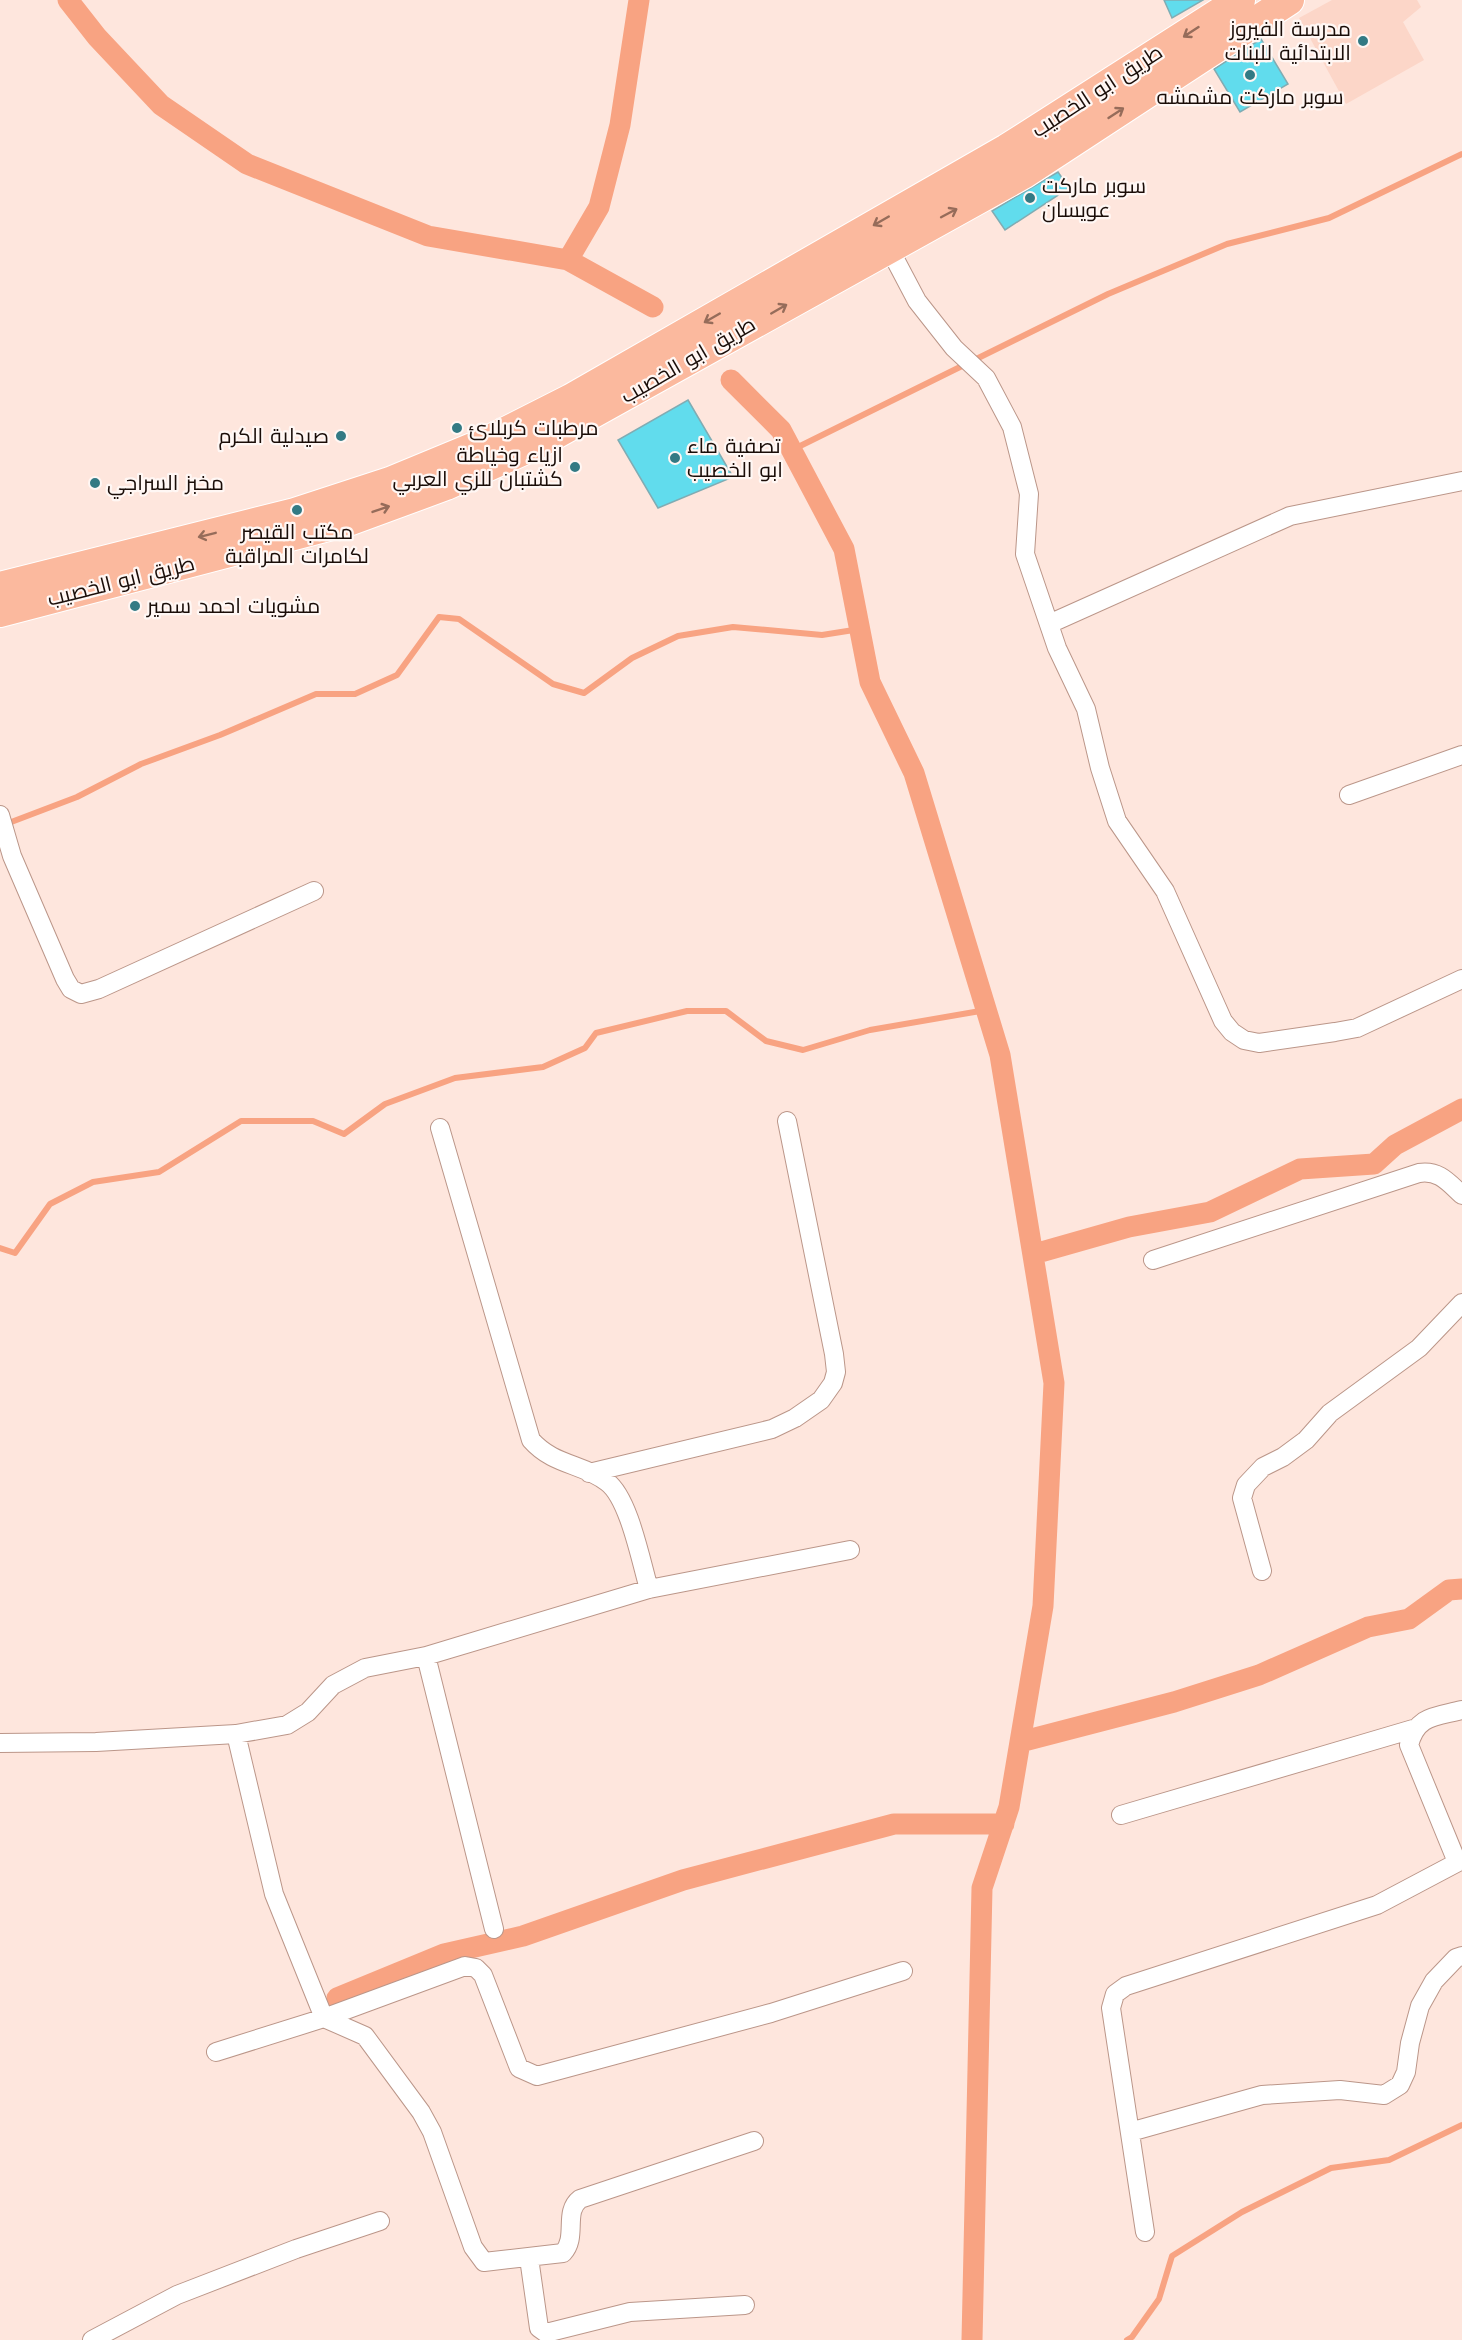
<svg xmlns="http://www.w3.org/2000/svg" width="1462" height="2340" font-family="'Work Sans',Cairo,sans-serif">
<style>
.built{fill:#fcd6c8}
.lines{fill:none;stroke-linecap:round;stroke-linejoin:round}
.stream{stroke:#f8a382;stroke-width:6}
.canal{stroke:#f8a382;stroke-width:21}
.building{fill:#61dced;stroke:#80acb3;stroke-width:1.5}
.street-casing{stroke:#bb9689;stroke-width:20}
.primary-casing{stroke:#fff;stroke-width:32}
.street{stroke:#fff;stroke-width:18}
.primary{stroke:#fbb99e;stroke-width:30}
.oneway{stroke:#966c5a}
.poi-dot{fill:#337a84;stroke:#fff7f4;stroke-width:2}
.labels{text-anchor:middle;stroke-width:4.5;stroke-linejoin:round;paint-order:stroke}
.poi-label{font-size:21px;fill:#1a0d08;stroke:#fff7f4;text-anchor:start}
.street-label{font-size:21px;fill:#1a0d08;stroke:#fff7f4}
</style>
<rect width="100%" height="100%" fill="#fee6dd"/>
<path class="built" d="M1332,0h85l4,7 -18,15 21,38 -78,44 -47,-86z"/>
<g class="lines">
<path class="stream" d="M792,450l316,-156 119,-50 102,-26 133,-64
M6,824l71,-27 64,-33 79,-29 96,-41h39l42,-19 42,-58 20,2 94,65 31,9 48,-35 46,-22 55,-9 89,8 38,-6
M0,1248l15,5 35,-49 43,-22 66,-10 82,-51h72l31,13 41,-30 70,-26 88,-11 42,-19 11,-15 91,-22h39l40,30 37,9 67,-20 116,-20
M1127,2340l5,-3 27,-38 13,-43 70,-44 89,-44 58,-8 73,-35"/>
<path class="canal" d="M68,0l29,37 64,68 86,59 181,72 140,24 85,47
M568,260l31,-53 21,-82 19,-125
M731,380l50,50 63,119 26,133 44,91 86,282 54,328 -11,223 -34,201 -27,81 -10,452
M1034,1254l95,-27 81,-15 90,-43 74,-5 21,-19 67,-36
M1020,1742l154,-40 85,-27 109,-48 41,-8 40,-29 13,-1
M337,1998l107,-44 79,-18 160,-56 211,-56h110"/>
</g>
<path class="building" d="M1164,0h39l-31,18z
M1261,39l27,45 -48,28 -26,-43z
M1058,172l11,16 -64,42 -13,-19z
M688,400l45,77 -75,31 -40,-68z"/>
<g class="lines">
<g class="street-casing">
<path id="street" d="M888,246l29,55 37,47 32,30 26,49 17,67 -4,60 32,94 29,61 14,59 17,53 48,70 58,130 9,11 12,8 15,3 76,-11 22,-4 105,-49
M1049,624l241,-108 172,-35
M1349,795l113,-40
M0,815l12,41 53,123 6,10 10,5 18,-5 215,-98
M440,1128l91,312c23,26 51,23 76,42 22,16 34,80 42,107
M1153,1260l266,-87c20,-3 29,9 43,22
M589,1473l183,-44 23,-11 26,-18 12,-17 3,-11 -2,-18 -47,-233
M1262,1571l-20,-73 4,-13 17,-18 20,-10 23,-17 24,-27 89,-65 43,-45
M426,1656l68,273
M236,1734l38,160 50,124 41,18 56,76 11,20 41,115 11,15 79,-9c15,-16 0,-41 17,-54l174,-58
M0,1743l96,-1 140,-8 51,-9 21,-13 25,-27 32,-17 61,-12 223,-67 201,-39
M1121,1815l292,-86
M1457,1862l-48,-117c8,-30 26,-28 53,-35
M216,2052l108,-34 141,-52 11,2 7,7 36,93 18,8 234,-63 132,-42
M1130,2132l132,-37 78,-5 44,5 16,-10 6,-13 4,-29 10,-37 14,-25 22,-23 6,-2
M1145,2232l-34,-224 4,-14 11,-8 251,-81 85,-45
M529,2258l10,70 7,5 84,-21 115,-7
M92,2340l85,-45 119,-46 84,-28"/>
</g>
<g class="primary-casing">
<path id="primary" d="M0,587l295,-74 95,-31 92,-38 89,-45 436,-250 233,-149
M0,612l351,-92 95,-35 93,-42 484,-269 266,-174"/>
</g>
<use href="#street" class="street"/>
<use href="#primary" class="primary"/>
</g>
<defs><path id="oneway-shaft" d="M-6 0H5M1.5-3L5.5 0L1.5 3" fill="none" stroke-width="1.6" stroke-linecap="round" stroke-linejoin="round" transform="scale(1.5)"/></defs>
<g class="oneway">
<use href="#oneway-shaft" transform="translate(1191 32) rotate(147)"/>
<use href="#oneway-shaft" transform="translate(1116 113) rotate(-33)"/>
<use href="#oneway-shaft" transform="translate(949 213) rotate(-28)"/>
<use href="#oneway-shaft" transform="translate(881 221) rotate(150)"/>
<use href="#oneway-shaft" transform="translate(779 309) rotate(-30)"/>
<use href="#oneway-shaft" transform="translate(712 318) rotate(150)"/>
<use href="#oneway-shaft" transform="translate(381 509) rotate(-19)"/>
<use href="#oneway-shaft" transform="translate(207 535) rotate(166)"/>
</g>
<g class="poi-dot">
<circle cx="1363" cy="41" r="6"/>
<circle cx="1250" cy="75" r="6"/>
<circle cx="1030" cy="198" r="6"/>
<circle cx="457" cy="428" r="6"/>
<circle cx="341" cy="436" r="6"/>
<circle cx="675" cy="458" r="6"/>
<circle cx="575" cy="467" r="6"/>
<circle cx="95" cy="483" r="6"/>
<circle cx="297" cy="510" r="6"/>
<circle cx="135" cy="606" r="6"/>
</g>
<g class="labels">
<g class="poi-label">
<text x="1351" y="36" text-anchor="end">مدرسة الفيروز<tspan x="1351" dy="24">الابتدائية للبنات</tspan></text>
<text x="1250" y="104" text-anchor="middle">سوبر ماركت مشمشه</text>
<text x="1042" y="193">سوبر ماركت<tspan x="1042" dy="24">عويسان</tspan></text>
<text x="469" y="435">مرطبات كربلائ</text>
<text x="329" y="443" text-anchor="end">صيدلية الكرم</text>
<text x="687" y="453">تصفية ماء<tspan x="687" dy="24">ابو الخصيب</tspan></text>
<text x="563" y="462" text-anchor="end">ازياء وخياطة<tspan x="563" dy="24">كشتبان للزي العربي</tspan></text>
<text x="107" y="490">مخبز السراجي</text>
<text x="297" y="539" text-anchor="middle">مكتب القيصر<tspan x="297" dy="24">لكامرات المراقبة</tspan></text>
<text x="147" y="613">مشويات احمد سمير</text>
</g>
<g class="street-label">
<text transform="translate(1097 91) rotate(-33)" y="7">طريق ابو الخصيب</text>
<text transform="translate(688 360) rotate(-30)" y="7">طريق ابو الخصيب</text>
<text transform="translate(121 581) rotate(-14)" y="7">طريق ابو الخصيب</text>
</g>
</g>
</svg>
